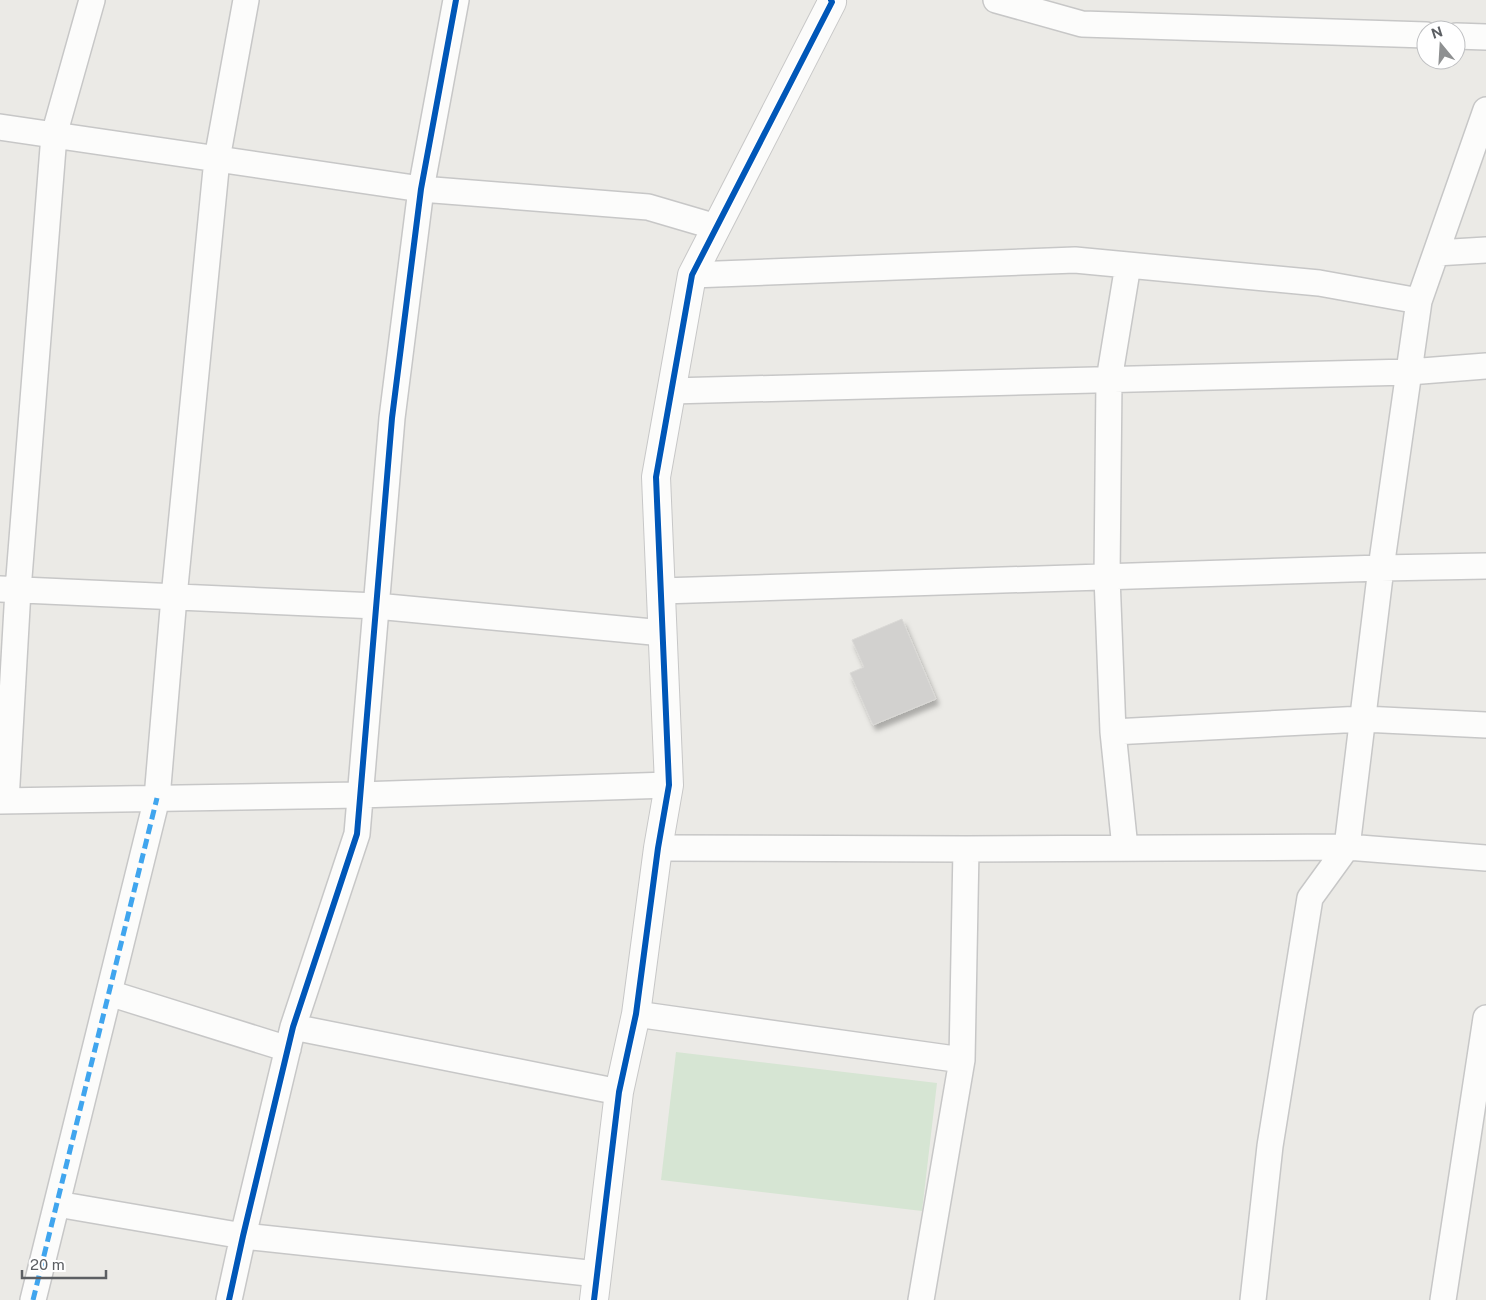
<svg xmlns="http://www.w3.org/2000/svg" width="1486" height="1300" font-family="'Public Sans',sans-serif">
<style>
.green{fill:#d6e5d3}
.building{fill:#d2d1cf;stroke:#dad9d6;filter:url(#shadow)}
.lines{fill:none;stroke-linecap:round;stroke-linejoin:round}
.minor-casing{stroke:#c7c7c7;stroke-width:28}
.tertiary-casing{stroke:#c7c7c7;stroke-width:30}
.minor{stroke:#fcfcfb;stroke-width:25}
.tertiary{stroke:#fcfcfb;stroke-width:28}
.quiet{stroke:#40a5ee;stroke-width:5;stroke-dasharray:10 5;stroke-linecap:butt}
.cycleway-casing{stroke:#fff;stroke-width:9}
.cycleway{stroke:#0057b8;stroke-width:6}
</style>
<defs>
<filter id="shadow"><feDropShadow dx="3" dy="5.5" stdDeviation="2.5" flood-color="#0004"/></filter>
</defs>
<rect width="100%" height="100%" fill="#ebeae6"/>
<path class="green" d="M676,1052l261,31 -15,128 -261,-31z"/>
<path class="building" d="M902,619l34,80 -63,26 -23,-52 14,-6 -12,-27z"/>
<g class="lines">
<g class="minor-casing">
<path id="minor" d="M996,0l86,24 344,11
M1456,36l30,1
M0,127l421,62 227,18 68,20
M1436,253l50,-3
M692,275l383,-15 244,23 100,18
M671,391l738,-19 77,-6
M0,589l376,17 287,27
M661,591l720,-23 105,-2
M1113,732l250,-13 123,6
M0,801l359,-6 310,-10
M6,801l12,-211 36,-455 38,-135
M658,848l308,1 381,-2 139,11
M1125,848l-12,-116 -6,-155 2,-197 19,-115
M109,993l179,56
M636,1014l326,46
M293,1027l326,65
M57,1204l186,32 354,38
M33,1300l124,-502 17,-201 43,-438 29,-159
M229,1300l14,-64 50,-209 64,-193 35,-416 29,-229 35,-189
M921,1300l41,-240 4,-211
M1253,1300l17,-154 40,-248 37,-51 34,-279 38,-267 67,-191
M1443,1300l43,-282"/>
</g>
<g class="tertiary-casing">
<path id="tertiary" d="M594,1300l25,-208 17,-78 22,-166 11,-63 -13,-308 36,-202 140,-273 -1,-2"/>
</g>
<use href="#minor" class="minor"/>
<use href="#tertiary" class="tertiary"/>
<path class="quiet" d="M33,1300l124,-502"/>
<g class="cycleway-casing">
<path id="cycleway" d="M229,1300l14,-64 50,-209 64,-193 35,-416 29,-229 35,-189
M594,1300l25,-208 17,-78 22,-166 11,-63 -13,-308 36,-202 140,-273 -1,-2"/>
</g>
<use href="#cycleway" class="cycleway"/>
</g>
<g transform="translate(1441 45) rotate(342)"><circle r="24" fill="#ffffff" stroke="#bebfc1"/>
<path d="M0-4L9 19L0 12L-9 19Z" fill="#8e9091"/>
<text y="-8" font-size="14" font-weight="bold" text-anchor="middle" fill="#5c5f63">N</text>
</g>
<path d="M22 1270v8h84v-8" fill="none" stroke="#5c5f63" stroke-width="2.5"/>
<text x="30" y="1270" font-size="15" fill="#5c5f63" stroke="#ffffff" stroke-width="4" paint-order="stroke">20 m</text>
</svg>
